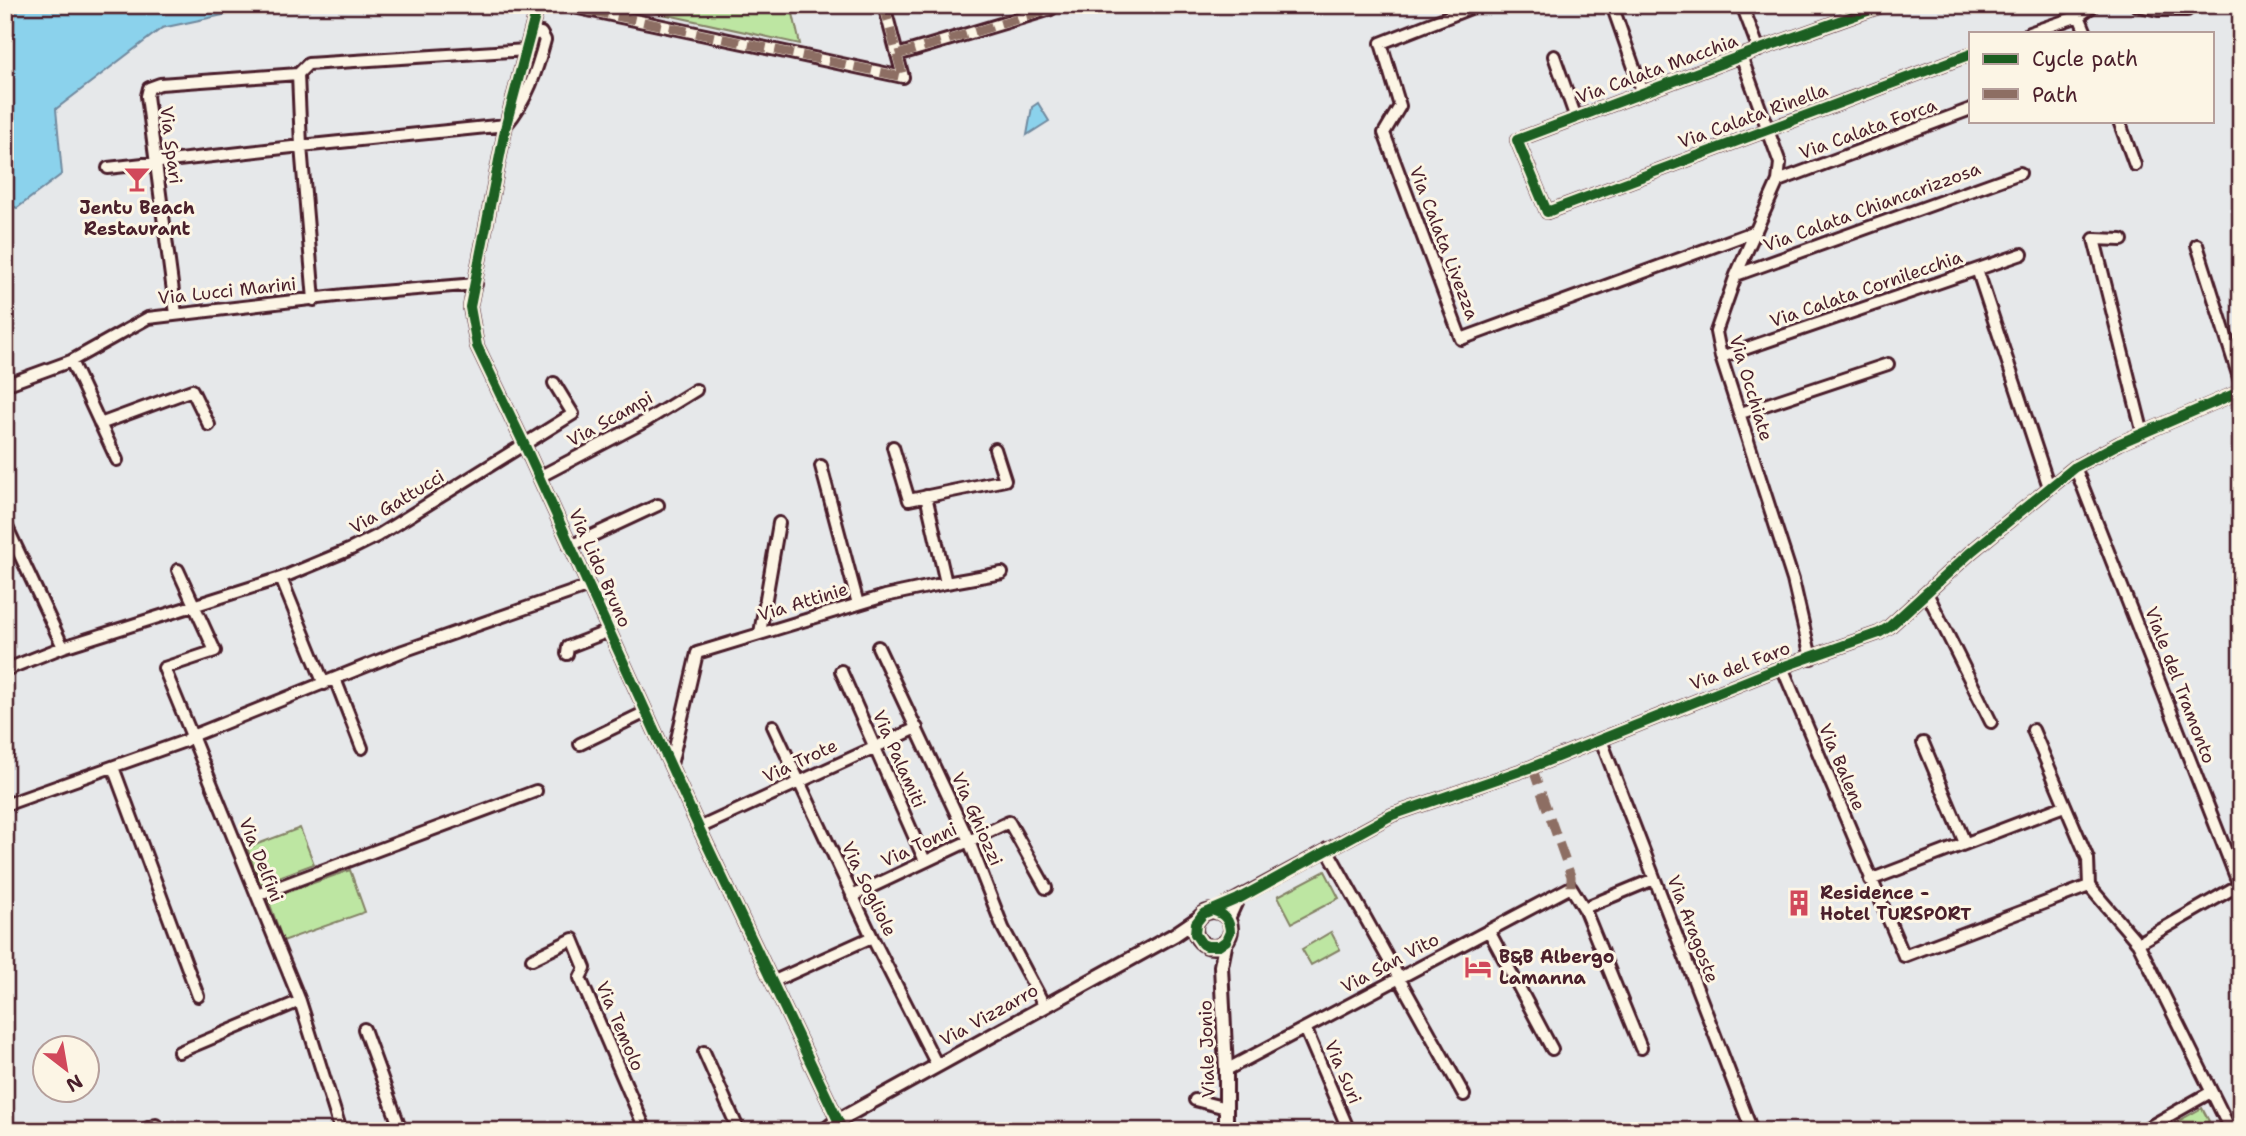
<svg xmlns="http://www.w3.org/2000/svg" width="2246" height="1136" font-family="'Shantell Sans',sans-serif">
<style>
.green{fill:#bde6a2;stroke:#848266;stroke-width:2}
.water{fill:#8bd2ec;stroke:#718a9f;stroke-width:2}
.lines{fill:none;stroke-linecap:round;stroke-linejoin:round}
.minor-casing{stroke:#4a1f2b;stroke-width:16}
.tertiary-casing{stroke:#4a1f2b;stroke-width:18}
.minor{stroke:#fcf5e5;stroke-width:10}
.tertiary{stroke:#fcf5e5;stroke-width:12}
.quiet{stroke:#8d6e63;stroke-width:9;stroke-dasharray:18 9;stroke-linecap:butt}
.cycleway-casing{stroke:#fcf5e5;stroke-width:15}
.cycleway{stroke:#1b5e20;stroke-width:10}
.labels{text-anchor:middle;stroke-width:6;stroke-linejoin:round;paint-order:stroke}
.street-label{font-size:18px;fill:#4a1f2b;stroke:#fcf5e5}
.poi-label{font-size:18px;font-weight:bold;fill:#4a1f2b;stroke:#fcf5e5;text-anchor:start}
</style>
<rect width="100%" height="100%" fill="#e6e8ea"/>
<filter id="ink" filterUnits="userSpaceOnUse"><feTurbulence type="fractalNoise" baseFrequency=".0143" numOctaves="2"/><feDisplacementMap in="SourceGraphic" scale="14" xChannelSelector="R" yChannelSelector="G"/><feConvolveMatrix kernelMatrix="1 2 1 2 8 2 1 2 1" color-interpolation-filters="sRGB"/></filter>
<g filter="url(#ink)">
<path class="green" d="M622,5h169l9,39z
M300,828l14,36 -54,20 -13,-36z
M350,870l15,42 -82,29 -15,-42z
M1325,871l14,27 -47,25 -14,-27z
M1331,932l9,17 -29,16 -9,-16z
M2202,1108l7,13 -18,10h-12l-4,-8z"/>
<path class="water" d="M5,5h252l-6,4 -89,19 -106,81 6,65 -45,34 -12,-5z
M1038,103l11,18 -22,14 5,-28z"/>
<g class="lines">
<g class="minor-casing">
<path id="minor" d="M538,5l-32,120 -36,182 7,39 47,98 175,384 144,303
M564,5l339,72 -19,-72
M1478,5l-97,38 19,63 -16,27 77,206 295,-108
M1612,5l31,88
M1742,5l17,45
M1884,5l-143,51 -224,84 30,72 424,-158
M2136,5l22,5h29
M2079,16l7,17
M2029,33l50,-17 15,-11
M526,50l-218,14 -10,10 3,72 205,-21c21,-24 31,-55 39,-85l-4,-7 -11,2
M897,55l154,-46 -2,-4
M1554,56l22,62
M1741,56l39,107 -2,18 -42,94 -20,57 5,25 72,223 18,78
M2119,121l16,44
M108,168l193,-22 13,154
M1778,181l193,-72
M2122,240l-28,-1 49,195
M2197,245l44,139
M1736,275l284,-102
M1979,275l70,212
M176,314l-29,-218 2,-8 11,-4 138,-10
M1721,357l301,-103
M71,361l46,99
M5,385l66,-24 77,-43 197,-23 131,-11
M1741,413l147,-49
M100,424l92,-34 17,35
M893,447l16,53 96,-20 -10,-31
M821,466l37,138
M2075,467l164,418 -101,58 93,188
M539,477l105,-55 52,-32
M5,523l58,124
M570,546l88,-41
M281,578l43,106
M946,583l56,-10
M1927,593l64,129
M760,633l19,-110
M878,647l91,194 34,87 41,77
M567,654l1,-7 41,-16
M1782,667l122,289 185,-70
M5,670l58,-23 218,-69 70,-29 26,-13 196,-122 -19,-31
M841,671l84,190
M335,679l27,69
M773,726l99,211 65,128
M2033,730l55,129 1,27 49,57
M1601,740l151,391
M1923,743l42,100
M580,744l66,-32
M5,753l2,-1
M671,765l26,-112 188,-57 61,-13 -20,-87
M113,767l85,229
M5,805l180,-64 7,-5 -28,-68 51,-17 -37,-81
M699,828l218,-100
M1327,849l137,246
M1870,880l194,-74
M257,895l279,-104
M852,896l157,-74 37,66
M1584,908l70,-29
M1214,911l178,-96 140,-48 250,-100 97,-34 10,-6 82,-75 104,-85 45,-24 121,-52
M1228,921l10,-22
M1489,931l63,118
M532,959l41,-20 12,29 -5,10 66,153
M772,982l100,-45
M1305,1028l44,103
M364,1029l37,102
M179,1052l121,-51
M704,1052l35,79
M1226,1070l345,-183 13,21 57,140
M1195,1100l31,8
M141,1131l15,-6
M341,1131l-41,-130 -108,-265 211,-85 186,-65
M2142,1131l69,-39"/>
</g>
<g class="tertiary-casing">
<path id="tertiary" d="M1195 929a18 18 0 1 1 36 0a18 18 0 1 1-36 0Z
M1226,941l-5,25 5,104v61
M824,1131l13,-10 337,-186 25,-17"/>
</g>
<use href="#minor" class="minor"/>
<use href="#tertiary" class="tertiary"/>
<path class="quiet" d="M564,5l339,72 -19,-72
M897,55l154,-46 -2,-4
M1532,767l39,109v11"/>
<g class="cycleway-casing">
<path id="cycleway" d="M538,5l-32,120 -36,182 7,39 47,98 175,384 144,303
M1884,5l-143,51 -224,84 30,72 424,-158
M1214,911c11,3 16,10 16,21l-4,9 -7,5h-12l-5,-2 -7,-10 1,-11 7,-9 35,-15 154,-84 140,-48 250,-100 97,-34 10,-6 82,-75 104,-85 45,-24 121,-52"/>
</g>
<use href="#cycleway" class="cycleway"/>
</g>
</g>
<defs>
<g id="bar-bare" transform="scale(2.1)"><path d="M-6-5H6L.8 .8V4.5H3.5V6h-7V4.5H-.8V.8Z" fill="#d1495b" stroke="#fcf5e5" stroke-width="2.5" paint-order="stroke"/></g>
<g id="building-bare" transform="scale(2.1)"><path d="M-4-6H4V6H1V3H-1V6H-4ZM-2.5-4.3h1.7v1.8h-1.7ZM.8-4.3h1.7v1.8H.8ZM-2.5-1h1.7V.8h-1.7ZM.8-1h1.7V.8H.8Z" fill="#d1495b" stroke="#fcf5e5" stroke-width="2.5" paint-order="stroke"/></g>
<g id="hotel-bare" transform="scale(2.1)"><path d="M-6-4.5h1.5V1H6V5H4.5V3h-9V5H-6ZM-4 0a1.8 1.8 0 1 1 3.6 0ZM.5 0V-2.5h3Q6-2.5 6 0Z" fill="#d1495b" stroke="#fcf5e5" stroke-width="2.5" paint-order="stroke"/></g>
</defs>
<g fill-rule="evenodd">
<use href="#bar-bare" x="137" y="179"/>
<use href="#building-bare" x="1799" y="903"/>
<use href="#hotel-bare" x="1478" y="967"/>
</g>
<g class="labels">
<g class="street-label">
<text transform="translate(1657 69) rotate(-20)" y="6">Via Calata Macchia</text>
<text transform="translate(1753 116) rotate(-20)" y="6">Via Calata Rinella</text>
<text transform="translate(1868 129) rotate(-20)" y="6">Via Calata Forca</text>
<text transform="translate(171 145) rotate(83)" y="6">Via Spari</text>
<text transform="translate(1872 207) rotate(-20)" y="6">Via Calata Chiancarizzosa</text>
<text transform="translate(1444 243) rotate(69)" y="6">Via Calata Livezza</text>
<text transform="translate(1866 289) rotate(-19)" y="6">Via Calata Cornilecchia</text>
<text transform="translate(227 291) rotate(-6)" y="6">Via Lucci Marini</text>
<text transform="translate(1751 388) rotate(73)" y="6">Via Occhiate</text>
<text transform="translate(610 419) rotate(-29)" y="6">Via Scampi</text>
<text transform="translate(397 502) rotate(-31)" y="6">Via Gattucci</text>
<text transform="translate(600 568) rotate(66)" y="6">Via Lido Bruno</text>
<text transform="translate(803 602) rotate(-17)" y="6">Via Attinie</text>
<text transform="translate(1740 666) rotate(-21)" y="6">Via del Faro</text>
<text transform="translate(2180 685) rotate(69)" y="6">Viale del Tramonto</text>
<text transform="translate(899 759) rotate(66)" y="6">Via Palamiti</text>
<text transform="translate(800 761) rotate(-25)" y="6">Via Trote</text>
<text transform="translate(1842 767) rotate(67)" y="6">Via Balene</text>
<text transform="translate(977 819) rotate(66)" y="6">Via Ghiozzi</text>
<text transform="translate(919 845) rotate(-25)" y="6">Via Tonni</text>
<text transform="translate(261 860) rotate(68)" y="6">Via Delfini</text>
<text transform="translate(869 889) rotate(64)" y="6">Via Sogliole</text>
<text transform="translate(1693 929) rotate(69)" y="6">Via Aragoste</text>
<text transform="translate(1390 963) rotate(-28)" y="6">Via San Vito</text>
<text transform="translate(989 1015) rotate(-29)" y="6">Via Vizzarro</text>
<text transform="translate(620 1026) rotate(67)" y="6">Via Temolo</text>
<text transform="translate(1207 1049) rotate(-92)" y="6">Viale Jonio</text>
<text transform="translate(1343 1072) rotate(67)" y="6">Via Suri</text>
</g>
<g class="poi-label">
<text x="137" y="214" text-anchor="middle">Jentu Beach<tspan x="137" dy="21">Restaurant</tspan></text>
<text x="1820" y="899">Residence -<tspan x="1820" dy="21">Hotel TURSPORT</tspan></text>
<text x="1499" y="963">B&amp;B Albergo<tspan x="1499" dy="21">Lamanna</tspan></text>
</g>
</g>
<rect width="2246" height="1136" fill="none" stroke="#fcf5e5" stroke-width="28"/>
<rect x="14" y="14" width="2218" height="1108" fill="none" stroke="#4a1f2b" stroke-width="2.5" filter="url(#ink)"/>
<rect x="1969" y="32" width="245" height="91" fill="#fcf5e5" stroke="#b59f9b" stroke-width="2"/>
<rect x="1983" y="54" width="35" height="10" fill="#1b5e20" stroke="#b59f9b" stroke-width="2"/>
<text x="2032" y="66" font-size="21" fill="#4a1f2b">Cycle path</text>
<rect x="1983" y="89" width="35" height="10" fill="#8d6e63" stroke="#b59f9b" stroke-width="2"/>
<text x="2032" y="102" font-size="21" fill="#4a1f2b">Path</text>
<g transform="translate(66 1069) rotate(149)"><circle r="33" fill="#fcf5e5" stroke="#b59f9b" stroke-width="2"/>
<path d="M0-5L12 26L0 18L-12 26Z" fill="#d1495b"/>
<text y="-10" font-size="19" font-weight="bold" text-anchor="middle" fill="#4a1f2b">N</text>
</g>
</svg>
